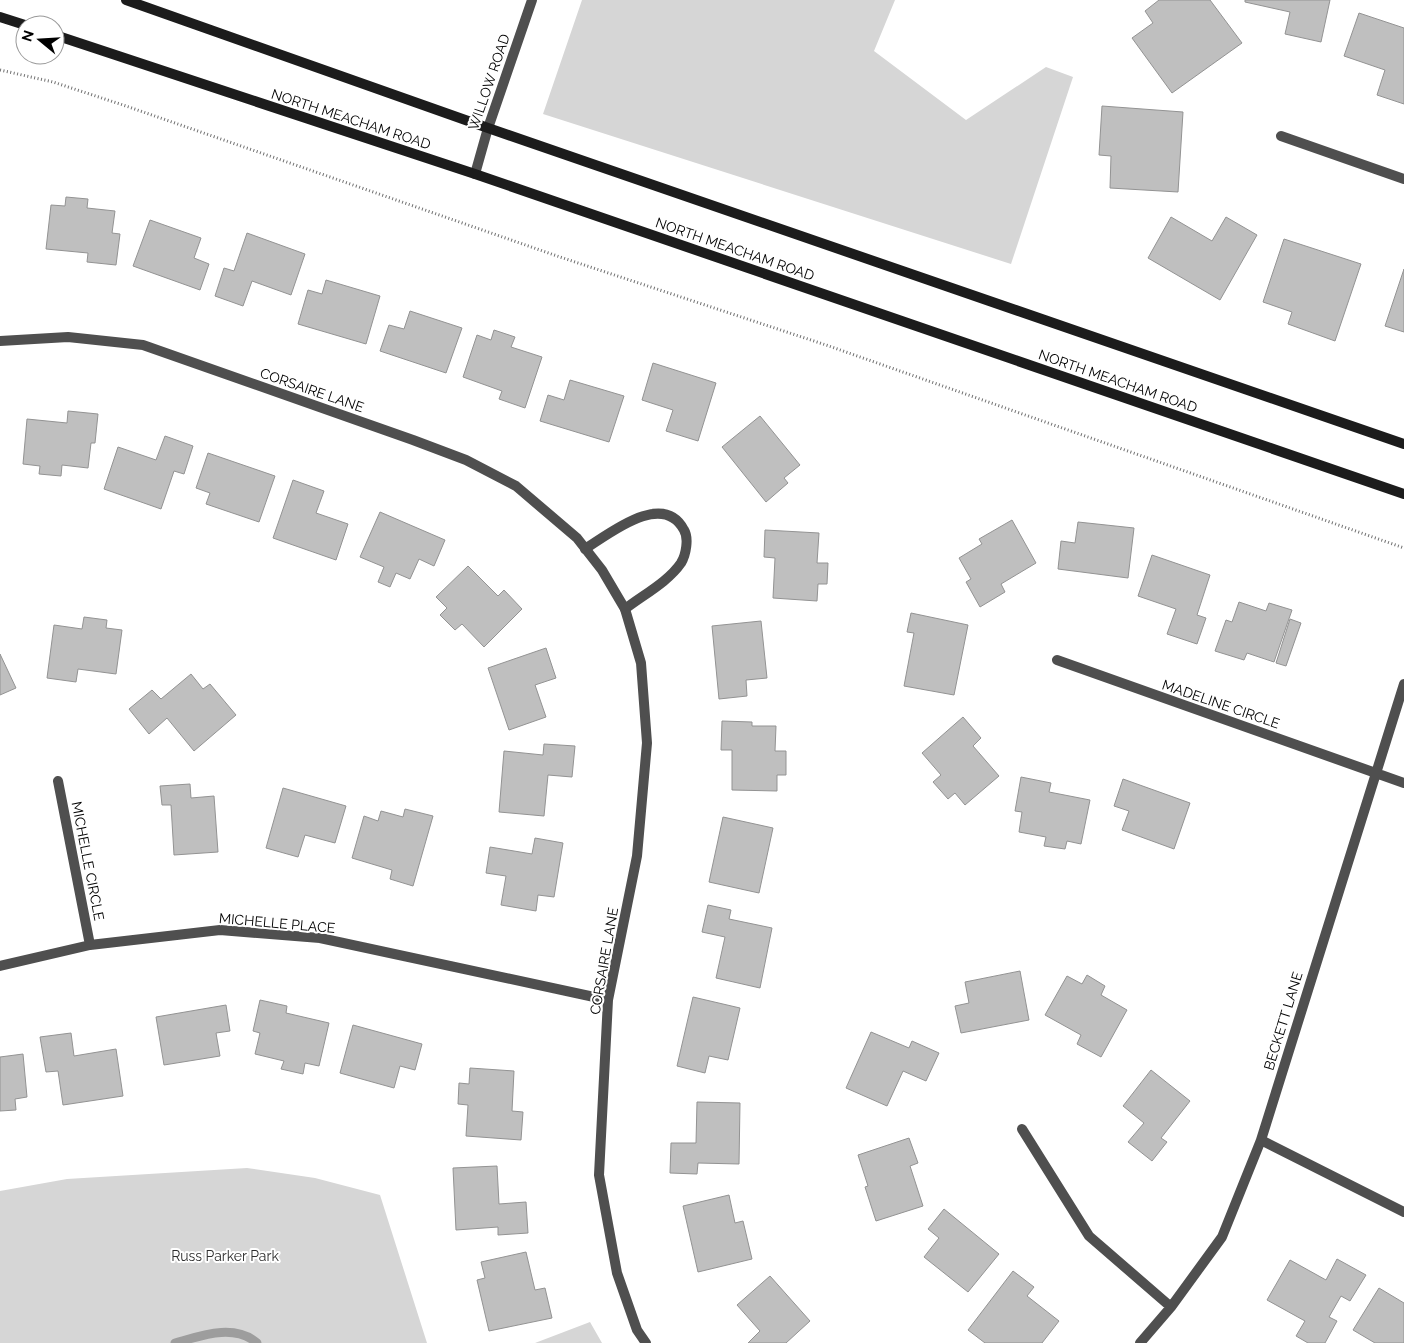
<svg xmlns="http://www.w3.org/2000/svg" width="1404" height="1343" font-family="Raleway,sans-serif">
<style>
.green{fill:#d6d6d6}
.lines{fill:none;stroke-linecap:round;stroke-linejoin:round}
.stream{stroke:#9d9d9d;stroke-width:9}
.building{fill:#bfbfbf;stroke:#939393}
.path{stroke:#717171;stroke-width:3;stroke-dasharray:1 2.5;stroke-linecap:butt}
.service{stroke:#4f4f4f;stroke-width:10}
.minor{stroke:#4f4f4f;stroke-width:10}
.secondary{stroke:#1c1c1c;stroke-width:10}
.labels{text-anchor:middle;stroke-width:4;stroke-linejoin:round;paint-order:stroke}
.street-label{font-size:14px;fill:#000;stroke:#fff}
.park-label{font-size:14px;fill:#2d2d2d;stroke:#fff}
</style>
<rect width="100%" height="100%" fill="#fff"/>
<path class="green" d="M582,0h313l-21,51 92,69 80,-53 27,10 -62,187 -468,-150z
M247,1168l68,10 65,17 47,148h-427v-152l67,-12z
M590,1322l12,21h-67z"/>
<g class="lines">
<path class="stream" d="M175,1343c25,-7 59,-20 82,0"/>
</g>
<path class="building" d="M1159,0h51l32,43 -70,50 -40,-55 21,-15 -8,-12z
M1245,0h85l-9,42 -36,-8 5,-22 -45,-10z
M1359,13l45,15v76l-27,-9 8,-25 -41,-14z
M1102,106l81,6 -5,80 -68,-4 1,-32 -12,-1z
M66,197l22,2 -1,9 28,3 -3,22 8,1 -4,31 -29,-3 1,-9 -42,-4 5,-44 14,1z
M1171,217l41,24 14,-24 31,18 -37,65 -72,-42z
M150,220l51,18 -7,20 15,6 -9,26 -67,-24z
M247,233l58,21 -14,41 -39,-14 -9,25 -28,-10 9,-28 10,3z
M1284,239l77,25 -26,77 -47,-17 4,-12 -29,-10z
M1404,269v63l-19,-6z
M326,280l54,16 -14,48 -68,-20 10,-34 14,4z
M410,311l52,17 -16,45 -66,-22 9,-26 15,4z
M494,330l21,7 -4,10 31,10 -17,51 -26,-9 3,-8 -39,-14 14,-42 14,5z
M653,363l63,20 -18,58 -32,-10 7,-21 -31,-10z
M570,380l54,16 -15,46 -69,-21 8,-26 16,5z
M68,411l30,3 -3,29h-4l-3,25 -26,-3 -1,11 -22,-2 1,-8 -17,-2 4,-45 40,4z
M760,416l40,49 -16,13 4,5 -22,19 -44,-55z
M165,436l28,10 -9,28 -10,-3 -13,38 -57,-20 14,-42 38,13z
M208,453l67,23 -16,46 -53,-18 4,-11 -14,-5z
M293,480l31,11 -8,22 32,11 -12,36 -63,-22z
M380,512l65,28 -11,26 -15,-7 -9,20 -14,-6 -6,14 -12,-5 6,-15 -24,-10z
M1012,520l24,43 -35,21 4,8 -25,15 -14,-25 5,-3 -12,-21 23,-14 -3,-5z
M1078,522l56,6 -6,50 -70,-9 3,-28 14,2z
M765,530l54,3 -2,30h11l-1,21h-9l-1,17 -44,-3 2,-40 -11,-1z
M1152,555l58,20 -13,40 9,3 -9,26 -30,-10 9,-25 -38,-13z
M468,566l30,30 6,-6 18,19 -38,38 -22,-23 -7,6 -15,-15 7,-7 -11,-11z
M1239,602l27,9 3,-8 23,7 -18,52 -27,-9 -3,7 -29,-9 11,-31 6,2z
M911,613l57,12 -14,70 -50,-9 10,-53 -7,-1z
M84,617l23,3 -1,8 16,2 -6,44 -38,-5 -2,13 -29,-4 7,-53 28,4z
M1290,619l11,4 -15,43 -10,-3z
M761,621l6,57 -21,2 1,16 -28,3 -7,-73z
M546,648l10,30 -21,7 11,32 -37,13 -21,-62z
M0,654l16,34 -16,7z
M191,674l12,15 7,-5 26,31 -42,36 -27,-33 -18,16 -20,-25 23,-19 9,9z
M963,717l18,21 -8,8 26,30 -34,29 -10,-12 -7,6 -15,-17 8,-7 -19,-22z
M722,721l30,1v4h24l-1,25h11v24h-9v16l-45,-1v-40h-11z
M544,744l31,2 -3,31 -24,-2 -4,41 -45,-4 5,-61 39,4z
M1021,777l30,6 -2,9 41,8 -9,44 -14,-3 -2,8 -21,-3 2,-9 -27,-5 3,-20 -7,-1z
M1123,779l67,24 -16,46 -52,-19 7,-19 -15,-5z
M190,784l1,14 23,-2 4,56 -44,3 -3,-50h-9l-2,-19z
M283,788l63,18 -11,37 -30,-8 -7,22 -32,-9z
M405,809l28,7 -20,70 -23,-7 2,-9 -40,-12 12,-42 14,5 3,-10 22,6z
M723,817l50,11 -14,65 -50,-11z
M535,838l28,5 -9,54 -16,-2 -2,16 -35,-6 5,-29 -20,-3 4,-26 42,7z
M708,905l23,5 -2,9 43,9 -12,60 -44,-10 9,-41 -23,-5z
M1020,971l9,49 -68,13 -6,-27 14,-3 -4,-21z
M1087,975l18,11 -4,9 26,15 -26,47 -24,-13 4,-9 -36,-20 22,-39 15,8z
M693,997l47,11 -12,52 -19,-4 -4,17 -28,-7z
M260,1000l27,6 -1,7 43,10 -10,43 -14,-3 -2,11 -22,-5 3,-8 -29,-7 5,-21 -7,-2z
M226,1005l4,26 -14,2 4,23 -56,9 -8,-48z
M353,1025l69,19 -7,26 -15,-4 -6,22 -54,-15z
M871,1032l38,16 3,-7 27,12 -13,28 -23,-10 -16,35 -41,-18z
M71,1033l3,23 42,-7 7,47 -60,9 -5,-34 -12,1 -6,-35z
M23,1054l4,43 -12,2 1,11 -16,1v-54z
M470,1068l44,3 -2,40 11,1 -2,28 -55,-4 2,-31 -10,-1 1,-21 10,1z
M1151,1070l39,31 -29,37 6,4 -15,19 -24,-19 16,-19 -21,-17z
M697,1102l43,1 -1,61 -41,-1 -1,11 -27,-1 1,-30h25z
M909,1138l9,25 -8,3 13,40 -47,15 -11,-34 3,-1 -10,-31z
M497,1166l2,38 27,-2 2,31 -30,2v-8l-42,3 -3,-62z
M729,1195l6,28 8,-2 9,38 -54,13 -15,-66z
M944,1209l55,45 -31,38 -44,-35 15,-19 -11,-9z
M526,1252l9,38 10,-2 7,30 -63,13 -12,-51 8,-2 -4,-16z
M1337,1259l29,16 -16,26 -9,-5 -12,21 8,4 -12,22h-17l-12,-7 9,-15 -38,-21 23,-40 36,20z
M1013,1271l21,16 -7,9 32,25 -17,22h-57l-17,-13z
M770,1276l40,45 -24,22h-38l12,-12 -23,-26z
M1379,1288l25,15v40h-29l-22,-13z"/>
<g class="lines">
<path class="path" d="M0,70l53,12 73,24 434,151 266,88 578,203"/>
<path class="service" d="M585,549c24,-15 78,-59 99,-19 5,8 2,25 -3,33 -13,19 -38,32 -56,46"/>
<path class="minor" d="M1281,136l123,43
M475,174l13,-46 44,-128
M0,341l68,-4 75,8 270,95 53,20 50,26 61,52 25,32 23,39 16,54 6,80 -10,113 -29,144 -9,175 18,98 20,57 9,13
M1057,660l347,123
M58,781l32,164
M0,966l90,-21 130,-15 100,8 288,62
M1022,1129l67,107 82,71
M1261,1140l143,72
M1140,1343l31,-36 51,-70 39,-97 143,-456"/>
<path class="secondary" d="M126,0l362,128 916,316
M0,17l25,8
M55,35l420,139 929,320"/>
</g>
<g class="labels">
<g class="street-label">
<text transform="translate(489 82) rotate(-71)" y="5">WILLOW ROAD</text>
<text transform="translate(351 119) rotate(18)" y="5">NORTH MEACHAM ROAD</text>
<text transform="translate(735 249) rotate(19)" y="5">NORTH MEACHAM ROAD</text>
<text transform="translate(1118 381) rotate(19)" y="5">NORTH MEACHAM ROAD</text>
<text transform="translate(312 390) rotate(19)" y="5">CORSAIRE LANE</text>
<text transform="translate(1221 704) rotate(19)" y="5">MADELINE CIRCLE</text>
<text transform="translate(88 861) rotate(79)" y="5">MICHELLE CIRCLE</text>
<text transform="translate(277 923) rotate(5)" y="5">MICHELLE PLACE</text>
<text transform="translate(604 961) rotate(-80)" y="5">CORSAIRE LANE</text>
<text transform="translate(1283 1021) rotate(-73)" y="5">BECKETT LANE</text>
</g>
<g class="park-label">
<text x="225" y="1261">Russ Parker Park</text>
</g>
</g>
<g transform="translate(40 40) rotate(288)"><circle r="24" fill="#ffffff" stroke="#999999"/>
<path d="M0-4L9 19L0 12L-9 19Z" fill="#000000"/>
<text y="-8" font-size="14" font-weight="bold" text-anchor="middle" fill="#000000">N</text>
</g>
</svg>
